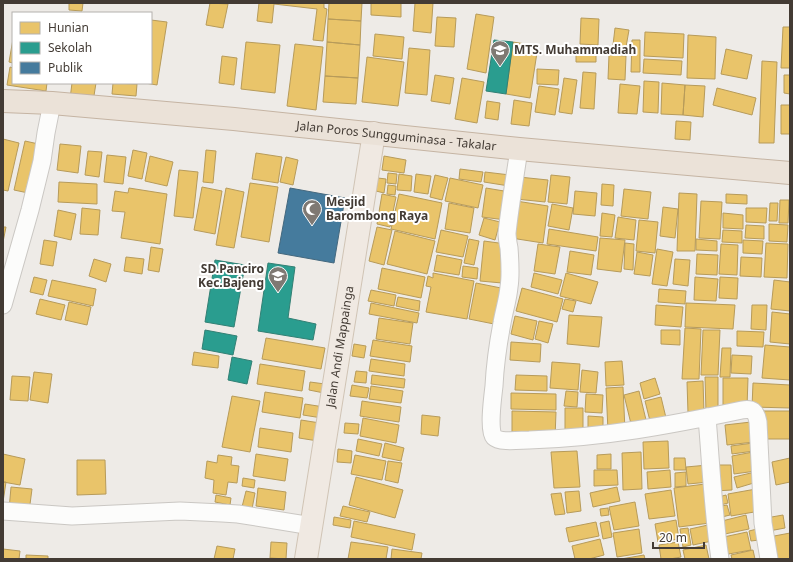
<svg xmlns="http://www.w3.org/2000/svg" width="793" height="562" font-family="'Noto Sans',sans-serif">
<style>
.homes{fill:#e9c46a;stroke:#b79b5a}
.schools{fill:#2a9d8f;stroke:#328074}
.public{fill:#457b9d;stroke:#44687e}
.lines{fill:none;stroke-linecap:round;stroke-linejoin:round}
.minor-casing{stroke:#cac7c3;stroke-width:19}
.major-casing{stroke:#d0c4b5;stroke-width:24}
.highway-casing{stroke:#c5b4a3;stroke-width:24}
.minor{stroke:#fcfcfb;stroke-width:17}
.major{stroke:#f0e9e2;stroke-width:22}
.highway{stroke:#ebe2d8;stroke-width:22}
.labels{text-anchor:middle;stroke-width:4;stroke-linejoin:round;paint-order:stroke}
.poi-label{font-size:12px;font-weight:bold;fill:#433b34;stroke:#fff;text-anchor:start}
.street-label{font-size:12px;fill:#433b34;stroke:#fff}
</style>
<rect width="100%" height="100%" fill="#eeebe7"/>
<path class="homes" d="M69,3h14l-1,8 -13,-1z
M210,3l18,1 -5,24 -17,-3z
M259,3h65v5l3,1 -4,32 -10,-1 4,-31 -43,-5 -2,19 -15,-2z
M329,3h33l-1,18 -33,-2z
M371,3h30v14l-30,-2z
M415,3h18l-2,30 -18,-2z
M476,14l18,3 -8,56 -19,-4z
M437,17l19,1 -2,29 -19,-1z
M581,18l18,1 -1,26 -18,-1z
M328,19l33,2 -1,24 -33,-3z
M151,20l16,2 -10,63 -12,-2h6z
M783,27h7v41h-9z
M615,28l14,2 -3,17 -13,-2z
M645,32l39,2 -1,24 -39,-2z
M375,34l29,3 -2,22 -29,-3z
M688,35l28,2 -1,42 -28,-1z
M13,39v24l-4,-1z
M632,40h8v32h-9z
M246,42l34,3 -5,48 -34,-4z
M327,42l33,3 -2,33 -33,-2z
M513,42l25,4 -8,52 -24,-4z
M295,44l28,3 -7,63 -29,-4z
M409,48l21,2 -3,45 -22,-2z
M726,49l26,6 -5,24 -26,-5z
M576,51h20v11h-20z
M609,55l17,1 -1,24 -17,-1z
M222,56l15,2 -3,27 -15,-2z
M367,57l37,5 -6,44 -36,-4z
M644,59l38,2 -1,14 -38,-2z
M762,61l15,1 -3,81h-15z
M10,67l3,1v15h34l-1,8 -39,-6z
M537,69l22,1 -1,15 -21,-1z
M583,72l13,1 -2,36 -14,-1z
M435,75l19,3 -4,26 -19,-3z
M784,75h6v19l-6,-1z
M325,76l33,2 -2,26 -33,-2z
M462,78l22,4 -7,41 -22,-4z
M564,78l13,2 -5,34 -13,-2z
M644,81l15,1 -1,31 -15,-1z
M72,83h24l-3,19 -23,-3z
M113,83l24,1 -1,12 -24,-2z
M662,83l23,2 -2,30 -22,-1z
M620,84l20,2 -3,28 -19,-1z
M685,85l20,1 -2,31 -20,-2z
M539,86l20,3 -4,26 -20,-3z
M717,88l39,10 -4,17 -39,-10z
M514,100l18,3 -3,23 -18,-2z
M487,101l13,2 -2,17 -13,-2z
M781,105h9v29h-9z
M676,121l15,1 -1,18 -15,-1z
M3,139l16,4 -11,48 -5,-1z
M25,141l18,4 -10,49 -19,-4z
M60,144l21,2 -3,27 -21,-3z
M133,150l14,3 -5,26 -14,-3z
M206,150l10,1 -3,32 -10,-1z
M88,151l14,1 -3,25 -14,-2z
M256,153l26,4 -4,26 -26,-4z
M107,155l19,2 -3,27 -19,-2z
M150,156l23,6 -6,24 -22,-5z
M384,156l22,4 -2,13 -22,-3z
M286,157l12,3 -5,25 -13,-3z
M460,169l23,3 -2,10 -22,-3z
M179,170l19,2 -5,46 -19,-2z
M485,172l25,3 -1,11 -25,-4z
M388,173l9,1 -1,10 -9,-1z
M399,174l13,2 -1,15 -14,-1z
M416,174l15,2 -3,18 -14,-2z
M435,175l13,3 -6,22 -12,-3z
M551,175l19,2 -3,27 -19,-2z
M519,177l29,3 -3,22 -29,-3z
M378,178l8,1 -2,14 -8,-2z
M450,178l33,7 -5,23 -33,-7z
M59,182l38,2v20l-39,-2z
M250,183l28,4 -9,55 -28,-5z
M602,184l12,1 -1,21 -12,-1z
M388,185l8,1 -1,9 -8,-1z
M202,187l20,4 -7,43 -21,-4z
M129,188l38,6 -7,50 -39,-6 4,-26 -13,-1 3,-20 13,2z
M226,188l18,4 -10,56 -18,-3z
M486,188l24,4 -4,28 -24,-3z
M624,189l27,3 -3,27 -27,-3z
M575,191l22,2 -2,23 -22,-2z
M679,193l18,1 -2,57h-18z
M382,194l14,3 -6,30 -13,-3z
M399,194l43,9 -7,36 -44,-10z
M726,194l21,1v9l-21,-1z
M780,200h9l-1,23h-9z
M516,201l32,5 -5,37 -32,-5z
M701,201l21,1 -2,37 -21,-1z
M449,203l25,5 -4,25 -25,-4z
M770,203h8l-1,18h-8z
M552,204l21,4 -4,22 -21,-4z
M663,207l15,2 -3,29 -15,-2z
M82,208l18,2 -2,25 -18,-1z
M746,208h21l-1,15 -20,-1z
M58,210l18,4 -5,26 -17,-4z
M602,213l13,2 -3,22 -12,-1z
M723,213l20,2v14l-20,-1z
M618,217l18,3 -2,20 -19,-2z
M484,218l16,4 -5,18 -16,-5z
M639,220l19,2 -3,31 -19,-2z
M769,224l19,1 -1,17 -18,-1z
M746,225l18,1v13l-19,-1z
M3,227h3l-3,15z
M377,227l15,3 -8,35 -15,-4z
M549,229l49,8 -2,14 -49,-7z
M441,230l27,6 -5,21 -27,-5z
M723,230l19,1v12l-20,-1z
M395,231l40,10 -8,33 -40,-10z
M600,238l25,2 -4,32 -24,-3z
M469,239l10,2 -5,24 -10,-2z
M696,239l21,2v10l-21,-1z
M44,240l13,2 -4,24 -13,-2z
M743,240l20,1 -1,13 -19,-1z
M484,241l22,3 -4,39 -22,-2z
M625,243l9,1 -1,26 -9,-1z
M766,243l22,1 -1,34 -23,-1z
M538,244l22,3 -5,27 -21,-3z
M721,244l17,1 -1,30 -18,-1z
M151,247l12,2 -4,23 -11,-2z
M657,249l16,3 -6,34 -15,-2z
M570,251l24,4 -3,20 -24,-3z
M637,252l16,3 -3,21 -16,-2z
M697,254l21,1 -1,20 -21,-1z
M437,255l25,5 -3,15 -25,-4z
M126,257l18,2 -2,15 -18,-3z
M741,257l21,1 -1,19 -21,-1z
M94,259l17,5 -5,18 -17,-6z
M675,259l15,1 -2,26 -15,-2z
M463,266l15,2 -1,11 -15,-2z
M382,268l43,9 -4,21 -43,-9z
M433,273l41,8 -7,38 -41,-7 5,-25 -5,-1 2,-10 5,2z
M534,273l28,7 -4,14 -27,-7z
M566,273l32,9 -7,22 -31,-8z
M34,277l13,3 -4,15 -13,-3z
M695,277l23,2 -2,22 -22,-1z
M720,277l18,1 -1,21 -18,-1z
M52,280l44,9 -3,17 -45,-10z
M774,280l16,2v29l-19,-2z
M476,283l30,6 -7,36 -30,-6z
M522,288l41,11 -6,23 -41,-11z
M659,289l27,2 -1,13 -27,-2z
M371,290l25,5 -2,11 -26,-5z
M398,297l22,4 -1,10 -23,-5z
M40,299l25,6 -4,15 -25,-6z
M565,299l11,2 -3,11 -11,-3z
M69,302l22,5 -4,18 -22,-5z
M371,303l48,10 -2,10 -48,-9z
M686,303l49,2 -2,24 -48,-2z
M656,305l27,2 -2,20 -26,-2z
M752,305h15l-1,25 -15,-1z
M772,312l18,2v30l-20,-2z
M569,315l33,2 -3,30 -32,-3z
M515,316l22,5 -4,19 -22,-6z
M379,318l34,5 -3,21 -34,-5z
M539,321l14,3 -5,19 -13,-4z
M685,328l16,1 -2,50h-17z
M661,330h19v15l-19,-1z
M703,330h17l-2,45h-17z
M737,331l27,1 -1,15 -26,-1z
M266,338l59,10 -4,21 -59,-10z
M373,340l39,6 -2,16 -40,-6z
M511,342l30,2 -1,18 -30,-2z
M354,344l12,2 -2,12 -12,-2z
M765,345l25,2v33l-28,-2z
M722,348h9l-1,29h-10z
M194,352l25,4 -1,12 -26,-3z
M732,355l20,1 -1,18 -20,-1z
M371,359l34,5 -1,12 -35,-5z
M622,361l2,24 -18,1 -1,-24z
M552,362l28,2 -2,26 -28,-2z
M260,364l45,7 -3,20 -45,-7z
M582,370l16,2 -2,21 -16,-1z
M356,371l11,1 -1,11 -12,-1z
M34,372l18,2 -4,29 -18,-3z
M372,375l33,4 -1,9 -33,-4z
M516,375l31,1v15l-32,-1z
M12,376l18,1 -2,24 -18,-1z
M705,377h13v35h-12z
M655,378l5,16 -16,5 -4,-16z
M723,378h25l-1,29h-24z
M703,381l1,32h-16l-1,-31z
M310,382l15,2 -1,9 -15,-3z
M753,383l37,2v23l-38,-1z
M352,385l17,3 -2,10 -17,-2z
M371,386l32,5 -2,12 -32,-4z
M623,387l2,43 -17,1 -2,-43z
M566,391l12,1 -1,15 -13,-1z
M639,391l8,33 -15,4 -8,-33z
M265,392l38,6 -3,20 -38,-6z
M511,393l45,1v16l-45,-1z
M586,394l17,1 -1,18 -17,-1z
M232,396l28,5 -10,51 -28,-5z
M661,397l6,25 -16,3 -6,-24z
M362,401l39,6 -2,15 -39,-6z
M305,404l19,3 -2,11 -19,-3z
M565,408h18v28l-18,-1z
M512,411l44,1 -1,26h-43z
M761,411h29v28h-29z
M422,415l18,2 -2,19 -17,-2z
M588,416l15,1v16h-15z
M363,418l36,7 -3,18 -36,-7z
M301,420l19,3 -2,18 -19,-3z
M751,422l3,20 -27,3 -2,-20z
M345,423l14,1 -1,10 -14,-1z
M260,428l33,5 -2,19 -33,-5z
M358,439l24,5 -3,12 -23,-5z
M668,441l1,27 -25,1 -1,-27z
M385,443l19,5 -3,13 -19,-4z
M753,443l1,8 -22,3 -1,-8z
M338,449l14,2 -1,12 -14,-1z
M577,451l3,36 -26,1 -3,-36z
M641,452l1,37 -19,1 -1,-37z
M753,452l3,19 -22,3 -2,-18z
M3,454l22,5 -5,26 -17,-3z
M256,454l32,5 -3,22 -32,-5z
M611,454v15h-14v-14z
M218,455l14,2 -1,8 8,1 -2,17 -9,-1 -2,13 -13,-2 1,-13 -9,-2 2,-17 10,2z
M355,455l31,6 -4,19 -31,-6z
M674,458h11l1,12h-12z
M790,458v24l-14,3 -4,-23z
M77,460h28l1,34 -29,1z
M388,461l14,2 -4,20 -13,-3z
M708,465l1,17 -21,2 -2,-17z
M714,465h17l1,25 -17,1z
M594,470h23l1,15 -24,1z
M670,470l1,17 -23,2 -1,-17z
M686,472v14l-11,1v-14z
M755,472l2,10 -20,6 -3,-11z
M356,477l47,13 -8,28 -46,-13z
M243,478l12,2 -1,8 -12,-2z
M3,482h3l-3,20z
M705,484l5,39 -31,4 -5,-39z
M11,487l21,2 -3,23 -20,-2z
M617,487l3,14 -27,6 -3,-14z
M258,488l28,4 -2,18 -28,-4z
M756,489l4,22 -29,5 -3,-22z
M671,490l4,26 -26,3 -4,-25z
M246,491l9,2 -3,16 -10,-2z
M579,491l2,20 -14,2 -2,-21z
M561,493l4,21 -10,1 -4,-21z
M216,495l15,3 -1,7 -15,-3z
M726,495l2,8 -11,3 -2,-8z
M635,502l4,24 -25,4 -5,-23z
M727,505l3,10 -12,3 -2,-11z
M343,506l27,6 -3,10 -27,-6z
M608,508l1,7 -8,1 -1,-7z
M746,515l3,14 -29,6 -2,-13z
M783,515l2,13 -16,3 -3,-13z
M334,517l17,3 -1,8 -17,-3z
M676,520l3,19 -21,3 -3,-18z
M354,521l61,13 -3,16 -61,-13z
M609,521l3,16 -9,2 -3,-16z
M596,522l3,14 -30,6 -3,-14z
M708,525l4,16 -19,4 -3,-16z
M688,528l3,17 -8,2 -3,-18z
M639,529l3,24 -25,4 -4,-24z
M757,529l2,11 -8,1 -2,-10z
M747,532l4,18 -28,5 -4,-17z
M790,533v26h-17l-4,-22z
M600,539l4,16 -15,4h-14l-3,-13z
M271,542l16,1 -1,16 -16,-1z
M351,542l37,5 -2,12h-38z
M678,542l3,15 -11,2h-9l-2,-14z
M706,545l3,14h-24l-2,-9z
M217,546l18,3 -2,10h-19z
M3,549l17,2 -1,8h-16z
M392,549l30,4 -1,6h-30z
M753,550l2,9h-23l-1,-4z
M26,555l22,1v3h-22z
M644,555l1,4h-24z"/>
<path class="schools" d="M494,40l19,2 -7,52 -20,-3z
M215,260l30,5 -11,62 -29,-5z
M268,263l27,4 -7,51 28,6 -3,16 -55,-9z
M205,330l32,6 -4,19 -31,-6z
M232,357l20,4 -5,23 -19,-4z"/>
<path class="public" d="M290,188l55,10 -11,65 -56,-10z"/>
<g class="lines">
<g class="minor-casing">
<path id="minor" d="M519,149c-4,28 -9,56 -12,84 0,5 1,10 2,15 1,13 2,27 0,39 -1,12 -5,24 -7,36 -4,21 -7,42 -8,63 -1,9 -6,45 0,51 6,6 27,3 35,3 73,-2 142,-15 213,-30 10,-2 14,1 16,12l5,101 6,36
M3,305l27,-95 12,-49 4,-28 6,-30
M707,417c4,48 6,95 13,142
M3,511l69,5 108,-5 42,2 16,1 74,12"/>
</g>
<g class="major-casing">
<g id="major">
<path id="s1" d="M306,559l68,-426"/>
</g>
</g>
<g class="highway-casing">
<g id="highway">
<path id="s2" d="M3,101l49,2 182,16 285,30 271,24"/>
</g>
</g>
<use href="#minor" class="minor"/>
<use href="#major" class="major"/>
<use href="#highway" class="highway"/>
</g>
<defs>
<g id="school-pin" transform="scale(1)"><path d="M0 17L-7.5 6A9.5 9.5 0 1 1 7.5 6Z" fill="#7f7973" stroke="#fff"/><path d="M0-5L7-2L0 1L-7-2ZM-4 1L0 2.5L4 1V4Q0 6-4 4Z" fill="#fff"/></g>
<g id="mosque-pin" transform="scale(1)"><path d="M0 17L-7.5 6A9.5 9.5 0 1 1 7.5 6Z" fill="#7f7973" stroke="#fff"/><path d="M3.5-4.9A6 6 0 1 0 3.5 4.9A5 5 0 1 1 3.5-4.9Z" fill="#fff"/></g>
</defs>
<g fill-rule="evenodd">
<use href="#school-pin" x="500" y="50"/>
<use href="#mosque-pin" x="312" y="209"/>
<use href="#school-pin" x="278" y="276"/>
</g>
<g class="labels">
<g class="poi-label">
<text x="514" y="54">MTS. Muhammadiah</text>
<text x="326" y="206">Mesjid<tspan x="326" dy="14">Barombong Raya</tspan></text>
<text x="264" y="273" text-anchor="end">SD.Panciro<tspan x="264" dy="14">Kec.Bajeng</tspan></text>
</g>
<g class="street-label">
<text dy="4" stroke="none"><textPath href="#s2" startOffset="395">Jalan Poros Sungguminasa - Takalar</textPath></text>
<text dy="4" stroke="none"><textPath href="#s1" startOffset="215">Jalan Andi Mappainga</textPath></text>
</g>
</g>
<rect width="793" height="562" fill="none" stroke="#433b34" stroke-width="8"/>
<rect x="12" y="12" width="140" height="72" fill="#ffffff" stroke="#b4b1ae"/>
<rect x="20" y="22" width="20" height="12" fill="#e9c46a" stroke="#b4b1ae"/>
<text x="48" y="32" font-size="12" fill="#433b34">Hunian</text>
<rect x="20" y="42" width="20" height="12" fill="#2a9d8f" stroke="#b4b1ae"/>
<text x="48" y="52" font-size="12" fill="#433b34">Sekolah</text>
<rect x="20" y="62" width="20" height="12" fill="#457b9d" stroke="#b4b1ae"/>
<text x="48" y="72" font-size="12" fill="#433b34">Publik</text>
<path d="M653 542v6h51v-6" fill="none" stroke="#433b34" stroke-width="2"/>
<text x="659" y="542" font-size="12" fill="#433b34" stroke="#ffffff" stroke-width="3" paint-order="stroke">20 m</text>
</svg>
